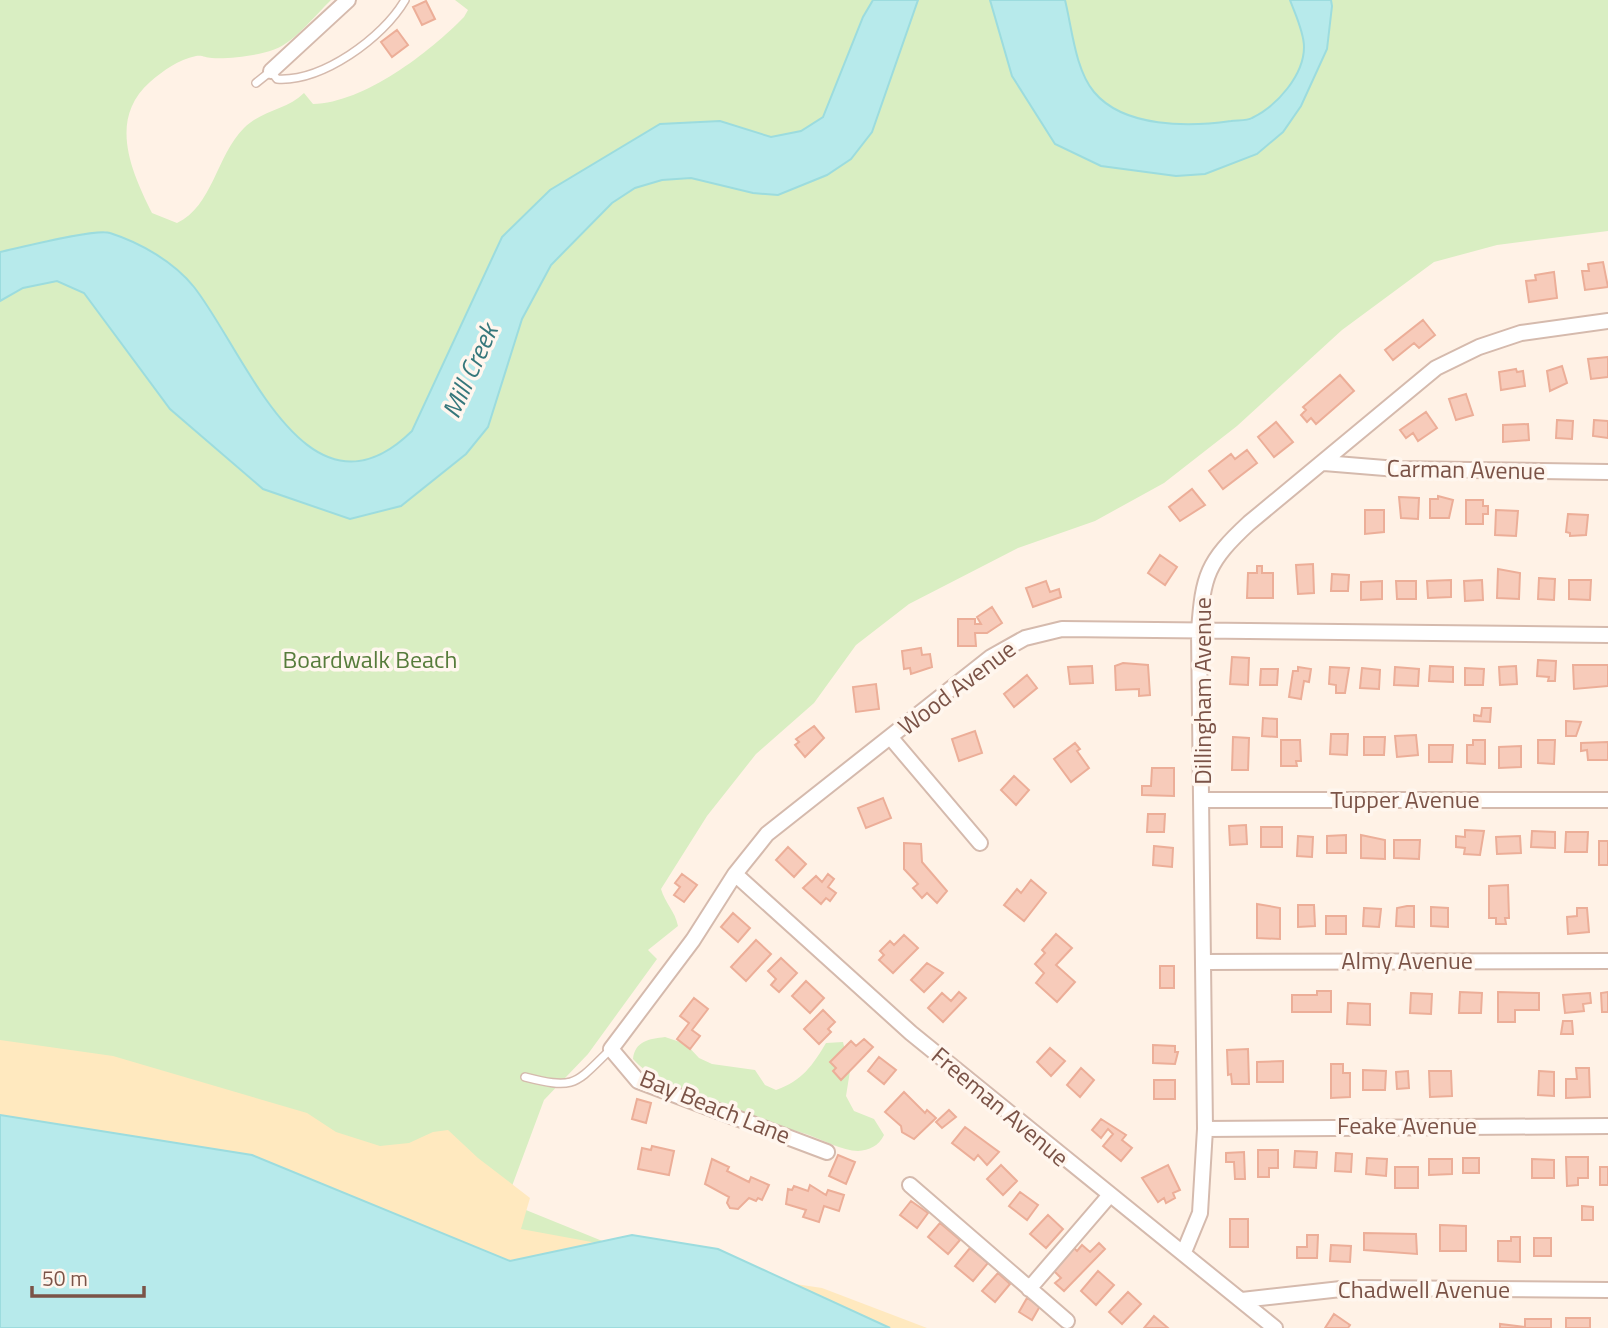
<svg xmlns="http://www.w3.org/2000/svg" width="1608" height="1328" font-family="'Titillium Web',sans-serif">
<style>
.green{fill:#d9eec2}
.sand{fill:#ffe9bf}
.water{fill:#b7eaeb;stroke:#9cdcde;stroke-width:2}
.building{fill:#f7cbba;stroke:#ecae98;stroke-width:2}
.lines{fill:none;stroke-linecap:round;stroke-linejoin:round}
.lane-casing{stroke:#d5baad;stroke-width:10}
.street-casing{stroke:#d5baad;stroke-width:18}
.lane{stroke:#fff;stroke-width:7}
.street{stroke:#fff;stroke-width:14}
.labels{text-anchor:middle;stroke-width:7;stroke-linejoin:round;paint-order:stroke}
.street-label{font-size:24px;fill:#7b5347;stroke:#fff6ee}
.park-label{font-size:24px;fill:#567c3b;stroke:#fff6ee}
.water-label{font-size:26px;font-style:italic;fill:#35777b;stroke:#fff6ee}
</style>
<rect width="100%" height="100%" fill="#fff2e6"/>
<path class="green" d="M0,0h331c-17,16 -38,45 -61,51 -16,5 -42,8 -58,7 -7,0 -9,-3 -16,-2 -18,4 -32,14 -46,26 -42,37 -19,89 2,131l25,10c36,-17 39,-67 67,-95 18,-18 43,-18 60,-35l9,11c51,-1 117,-52 151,-87l4,-7 -13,-10h1153v231l-111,14 -63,17 -92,68 -105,96 -73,57 -69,38 -77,27 -109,56 -53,41 -42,58 -58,51 -49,62 -46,73c4,14 14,22 17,37l-30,24 9,9 -69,95 -44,46 -38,102 158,64 -664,-88v-913l107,-34 -107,21z
M665,1037l21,7 13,14 13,6 43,6 10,15 11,5c26,-9 37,-25 50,-47l17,-1 7,29 -4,25 8,15 20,8 10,16c-5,11 -15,15 -26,16 -15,0 -37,-12 -52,-17 -49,-16 -138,-36 -173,-75 2,-18 16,-20 32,-22z"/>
<path class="sand" d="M0,1040l113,16 194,57 29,19 44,14 29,-3 24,-11 15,-2 30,28 52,40 -9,31 136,25 71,20 94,14 105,40h-457l-470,-137z"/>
<path class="water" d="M873,0h45l-46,132 -21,27 -24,16 -49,20 -25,-2 -62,-15 -29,2 -27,8 -23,15 -61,62 -29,54 -34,108 -22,27 -65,52 -51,13 -87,-30 -93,-80 -86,-116 -27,-12 -34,7 -23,13v-49c19,-4 96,-24 110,-19 31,10 64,29 84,54 52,66 114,246 218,144l90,-194 48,-47 110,-66 60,-3 51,16 30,-6 22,-14 40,-100z
M990,0h75c7,28 10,69 29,92 30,36 95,35 137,29 6,-1 16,0 21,-3 25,-12 52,-43 52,-71 0,-15 -9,-33 -14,-47h41l1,6 -5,43 -26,57 -18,26 -26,22 -52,20 -29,2 -75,-10 -46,-22 -43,-68z
M0,1115l252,40 258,106 122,-26 86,14 172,79h-890z"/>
<path class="building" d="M426,1l9,18 -13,6 -9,-18z
M397,30l11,15 -16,12 -11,-15z
M1603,262l5,25 -23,3 -3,-19h7l-1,-7z
M1554,272l3,26 -28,4 -3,-21 10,-1 -1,-5z
M1423,320l12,15 -16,13 -5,-5 -21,17 -8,-10z
M1608,357v20l-17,2 -3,-20z
M1562,366l5,17 -17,8 -3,-20z
M1516,369l1,3 6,-1 2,15 -24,4 -2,-18z
M1340,375l14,16 -38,33 -5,-6 -4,4 -6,-7 5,-5 -3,-3z
M1466,394l7,21 -17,5 -7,-21z
M1426,412l11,16 -19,13 -5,-8 -7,5 -6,-8z
M1557,420l16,1 -1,18 -16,-1z
M1594,420l14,1v17l-15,-2z
M1276,422l17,20 -19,15 -16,-20z
M1528,424l1,16 -26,2v-17z
M1247,450l10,13 -34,26 -14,-18 22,-17 4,5z
M1192,489l13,16 -25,16 -11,-14z
M1438,496l15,4 -4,18h-19v-19h8z
M1399,497l20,1 -1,21 -17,-1z
M1466,500h17v6h5v8h-5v10h-17z
M1365,510h19v22l-19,2z
M1496,510l22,1 -2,25 -21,-1z
M1568,514l20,1 -2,20 -16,1v-3l-4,-1z
M1160,555l17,12 -12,18 -17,-12z
M1313,564l1,29 -16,1 -2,-29z
M1257,566h5v7h11v25h-26l1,-25h9z
M1498,569l22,4 -1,26 -22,-1z
M1332,574l17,1 -1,16h-17z
M1539,578l16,1 -1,21 -16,-1z
M1451,580v17l-23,1 -1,-17z
M1482,580l1,20 -18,1 -1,-20z
M1569,580h22l-1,20 -21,-1z
M1046,581l4,11 9,-3 2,8 -28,10 -7,-19z
M1382,581v18l-21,1v-18z
M1396,581h20v18h-19z
M992,607l10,16 -15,10h-12l1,13h-18v-27h17v5h6l-4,-7z
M921,648l1,7 8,-1 2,13 -21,7 -1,-6 -6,1 -2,-18z
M1232,657l17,1 -1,27 -18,-1z
M1538,660l18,1 -1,20h-7l1,-4 -12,-1z
M1123,663l25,2 2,30 -11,1v-7l-23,1 -1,-24z
M1573,665h35v21l-34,3z
M1092,666l1,17 -23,1 -2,-17z
M1430,666l23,1v15l-24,-1z
M1516,666l1,18 -17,1 -1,-18z
M1298,667l13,2 -2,13 -5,-1 -3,18 -12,-2 4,-26h5z
M1330,667l19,1 -4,25h-9v-8l-7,-1z
M1395,667l24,2 -1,17 -24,-1z
M1362,668l18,2 -1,19 -19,-1z
M1465,668l19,1 -1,16h-18z
M1261,669h17l-1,16h-17z
M1027,675l10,13 -23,19 -10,-13z
M876,684l3,25 -23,3 -3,-25z
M1482,708h9l-1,14 -16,-1v-6l7,1z
M1263,718l14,1v18l-15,-1z
M1566,721l15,1 -5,14h-10z
M814,726l10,12 -19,19 -10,-12 4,-3 -3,-3z
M975,731l7,22 -23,8 -7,-22z
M1331,734h17l-1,21 -17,-1z
M1416,735l2,20 -21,2 -2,-21z
M1233,737l16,1 -1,32h-16z
M1364,737h21l-1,18h-20z
M1281,740h19l1,21h-5l1,5h-16z
M1473,740h12v24l-18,-1v-18h6z
M1538,740h17l-1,24 -16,-1z
M1608,742v18h-20l-1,-10 -6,1v-8z
M1075,743l5,6 -3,2 12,17 -18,14 -17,-23z
M1429,745h24l-1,17h-23z
M1521,746v21l-22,1v-21z
M1152,768h22v28l-32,-1v-9h9z
M1014,776l15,14 -13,15 -15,-15z
M883,798l8,20 -25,10 -8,-20z
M1148,814h17l-1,18h-17z
M1246,825l1,19 -17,1 -1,-19z
M1261,827h21v20h-21z
M1465,830l19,1 -4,24 -16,-1 1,-6 -9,-1v-11l9,1z
M1532,831l23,1v16l-24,-1z
M1566,832h22l-1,20h-22z
M1346,835v18h-19v-17z
M1361,835l24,5v19l-24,-1z
M1298,836l15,1 -1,20 -15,-1z
M1520,836l1,17 -24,1 -1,-17z
M1394,840h26l-1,19 -25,-1z
M1599,841h9v24h-9z
M904,843l17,1 1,18 25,29 -10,12 -10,-10 -5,5 -9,-10 5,-4 -14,-15z
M1154,846l19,2 -1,19 -19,-2z
M788,847l18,17 -12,13 -18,-17z
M682,874l15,11 -13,17 -10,-7 6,-8 -5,-4z
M828,874l6,5 -6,8 8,6 -6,8 -4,-3 -5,6 -18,-16 13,-12 6,6z
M1031,880l15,13 -22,28 -20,-16 13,-16 4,4z
M1508,885l1,33h-4l1,6h-10v-6h-7v-32z
M1257,904l23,4v31l-23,-1z
M1298,905h16l1,21 -17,1z
M1407,906h7v21l-18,-1 1,-18z
M1431,907l17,1v19l-17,-1z
M1364,908l17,1 -2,18 -16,-1z
M1577,908h10l2,24 -21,2 -1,-17 10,-1z
M733,913l17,15 -12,14 -17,-15z
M1326,916h20v18h-20z
M1056,934l16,14 -16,17 19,17 -18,20 -21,-19 8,-10 -9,-9 10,-11 -3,-3z
M904,935l14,13 -25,25 -14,-13 5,-5 -4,-4 10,-10 4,4z
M756,940l15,14 -25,27 -15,-14z
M781,958l16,15 -18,19 -8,-7 5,-6 -8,-8z
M927,963l16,10 -19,19 -13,-12z
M1160,966h14v22h-14z
M806,981l18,17 -14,15 -18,-17z
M1317,991h14v21h-39v-17h25z
M959,992l7,6 -23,24 -15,-14 14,-15 9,8z
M1460,992l22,1 -1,20h-22z
M1498,992l41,1v17h-24v12h-17z
M1608,992v20h-6l-1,-19z
M1411,993l21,1 -1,20 -21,-1z
M1590,993l1,10 -8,1 1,7 -19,2 -2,-18z
M694,998l14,11 -16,21 8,6 -10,13 -13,-10 12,-16 -9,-7z
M1348,1003l22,1v21l-23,-1z
M823,1010l12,12 -7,7 3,3 -12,12 -15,-15z
M1563,1021h9l1,13h-12z
M864,1039l9,8 -32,33 -8,-9 3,-3 -6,-6 21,-21 5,5z
M1153,1045l22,1v6h3l-3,12 -22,-1z
M1050,1048l15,13 -14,15 -14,-14z
M1248,1049l1,35h-17l-1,-10 -3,1 -1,-25z
M879,1057l17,13 -12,14 -16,-13z
M1283,1061v21h-26v-20z
M1331,1064h12v9h7v24l-19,1z
M1081,1068l13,12 -14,17 -13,-12z
M1576,1068h13l1,29 -24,1v-19h11z
M1363,1070l23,1 -1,19h-22z
M1408,1071l1,17 -12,1 -1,-17z
M1429,1071h22l1,25 -22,1z
M1539,1071l15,1v24l-16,-1z
M1154,1080h21v19h-21z
M904,1092l21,21 2,-3 9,8 -22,21 -12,-7 -1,-6 -16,-14z
M637,1099l14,4 -5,20 -14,-4z
M949,1110l7,7 -14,11 -6,-6z
M1101,1119l25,16 -4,5 10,8 -11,13 -18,-15 10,-12 -5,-5 -7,9 -9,-8z
M965,1127l34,25 -12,13 -9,-10 -4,5 -22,-17z
M652,1146l22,5 -5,24 -31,-6 4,-21 9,2z
M1258,1150h20v18h-9v9h-11z
M1295,1151l22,1 -1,16 -22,-1z
M1244,1152l1,27h-10l-1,-17h-8v-9z
M1336,1153l16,1 -1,18 -16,-1z
M838,1155l17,7 -9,22 -17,-8z
M1566,1157h22v21h-10v7l-11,1z
M1367,1158l20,1 -1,17 -20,-2z
M1463,1158h16v15h-16z
M712,1159l17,8 -2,4 22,11 2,-5 18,8 -7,15 -4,-2 -2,3 -7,-3 -11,11 -8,-1 -3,-5 2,-6 -24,-13z
M1429,1159h23v15l-23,1z
M1532,1159l22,1v18h-22z
M1001,1165l16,16 -14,14 -16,-16z
M1168,1165l12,25 -7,3 2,5 -9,5 -2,-5 -6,4 -16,-24z
M1395,1167h23v21h-23z
M1600,1167h8v18h-8z
M810,1185l16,10 2,-5 16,5 -5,16 -15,-5 -5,16 -16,-5 3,-7 -20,-6 2,-15 4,1 2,-4 14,5z
M1020,1192l18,13 -11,15 -18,-14z
M911,1201l17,12 -11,15 -17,-13z
M1582,1206l11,1v13h-11z
M1048,1215l15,14 -17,19 -16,-14z
M1230,1219h18v28h-18z
M940,1223l20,17 -12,14 -20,-17z
M1440,1225l26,1v25h-26z
M1364,1233l52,1 1,20 -53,-4z
M1307,1235h11l-1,23h-20v-11h10z
M1511,1237h9v25l-22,-1v-20h13z
M1534,1238h17v18h-17z
M1099,1243l6,6 -41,42 -9,-8 6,-5 -8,-8 21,-22 3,3 5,-6 8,7z
M1331,1245l20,1 -1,16 -20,-1z
M970,1248l18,15 -15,18 -18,-15z
M1098,1271l16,14 -18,20 -15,-14z
M998,1273l12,11 -15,18 -13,-11z
M1128,1292l13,12 -19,20 -13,-12z
M1027,1298l13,8 -8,14 -13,-8z
M1334,1314l16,11 -2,3h-23z
M1154,1316l14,12h-24z
M1566,1318h24v10h-24z
M1525,1319h26v9h-51v-4l25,3z"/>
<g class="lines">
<g class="lane-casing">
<path id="lane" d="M256,83l15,-12 6,8c45,3 106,-41 128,-79
M525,1077c51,13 50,7 86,-28"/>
</g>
<g class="street-casing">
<path id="street" d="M271,71l77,-71
M1324,463l73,6 211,3
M891,738l89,105
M1203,800h405
M735,874l176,159 364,295
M1205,962l403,-1
M1205,1129l403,-3
M827,1152l-189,-71 -27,-32 82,-109 42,-66 32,-40 224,-177 34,-19 37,-9 546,6
M910,1185l157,136
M1184,1252l16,-39 5,-84 -6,-498c4,-56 8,-69 50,-108l187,-155 43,-21 42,-14 87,-12
M1029,1289l80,-93
M1242,1300l108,-12 258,2"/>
</g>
<use href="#lane" class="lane"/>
<use href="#street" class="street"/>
</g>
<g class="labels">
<g class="street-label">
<text transform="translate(1466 470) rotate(1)" y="8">Carman Avenue</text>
<text transform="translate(957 688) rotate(-37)" y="8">Wood Avenue</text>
<text transform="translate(1203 691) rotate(-90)" y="8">Dillingham Avenue</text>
<text x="1405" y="808">Tupper Avenue</text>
<text x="1407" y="969">Almy Avenue</text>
<text transform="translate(715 1107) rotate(22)" y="8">Bay Beach Lane</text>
<text transform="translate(1000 1107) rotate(40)" y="8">Freeman Avenue</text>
<text x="1407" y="1134">Feake Avenue</text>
<text x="1424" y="1298">Chadwell Avenue</text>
</g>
<g class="park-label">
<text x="370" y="668">Boardwalk Beach</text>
</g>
<g class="water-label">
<text transform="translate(470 371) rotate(-66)" y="9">Mill Creek</text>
</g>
</g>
<path d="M32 1286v10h112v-10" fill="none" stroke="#7b5347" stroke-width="3.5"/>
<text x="42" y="1286" font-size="21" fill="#7b5347" stroke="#fff6ee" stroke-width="5" paint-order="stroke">50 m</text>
</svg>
